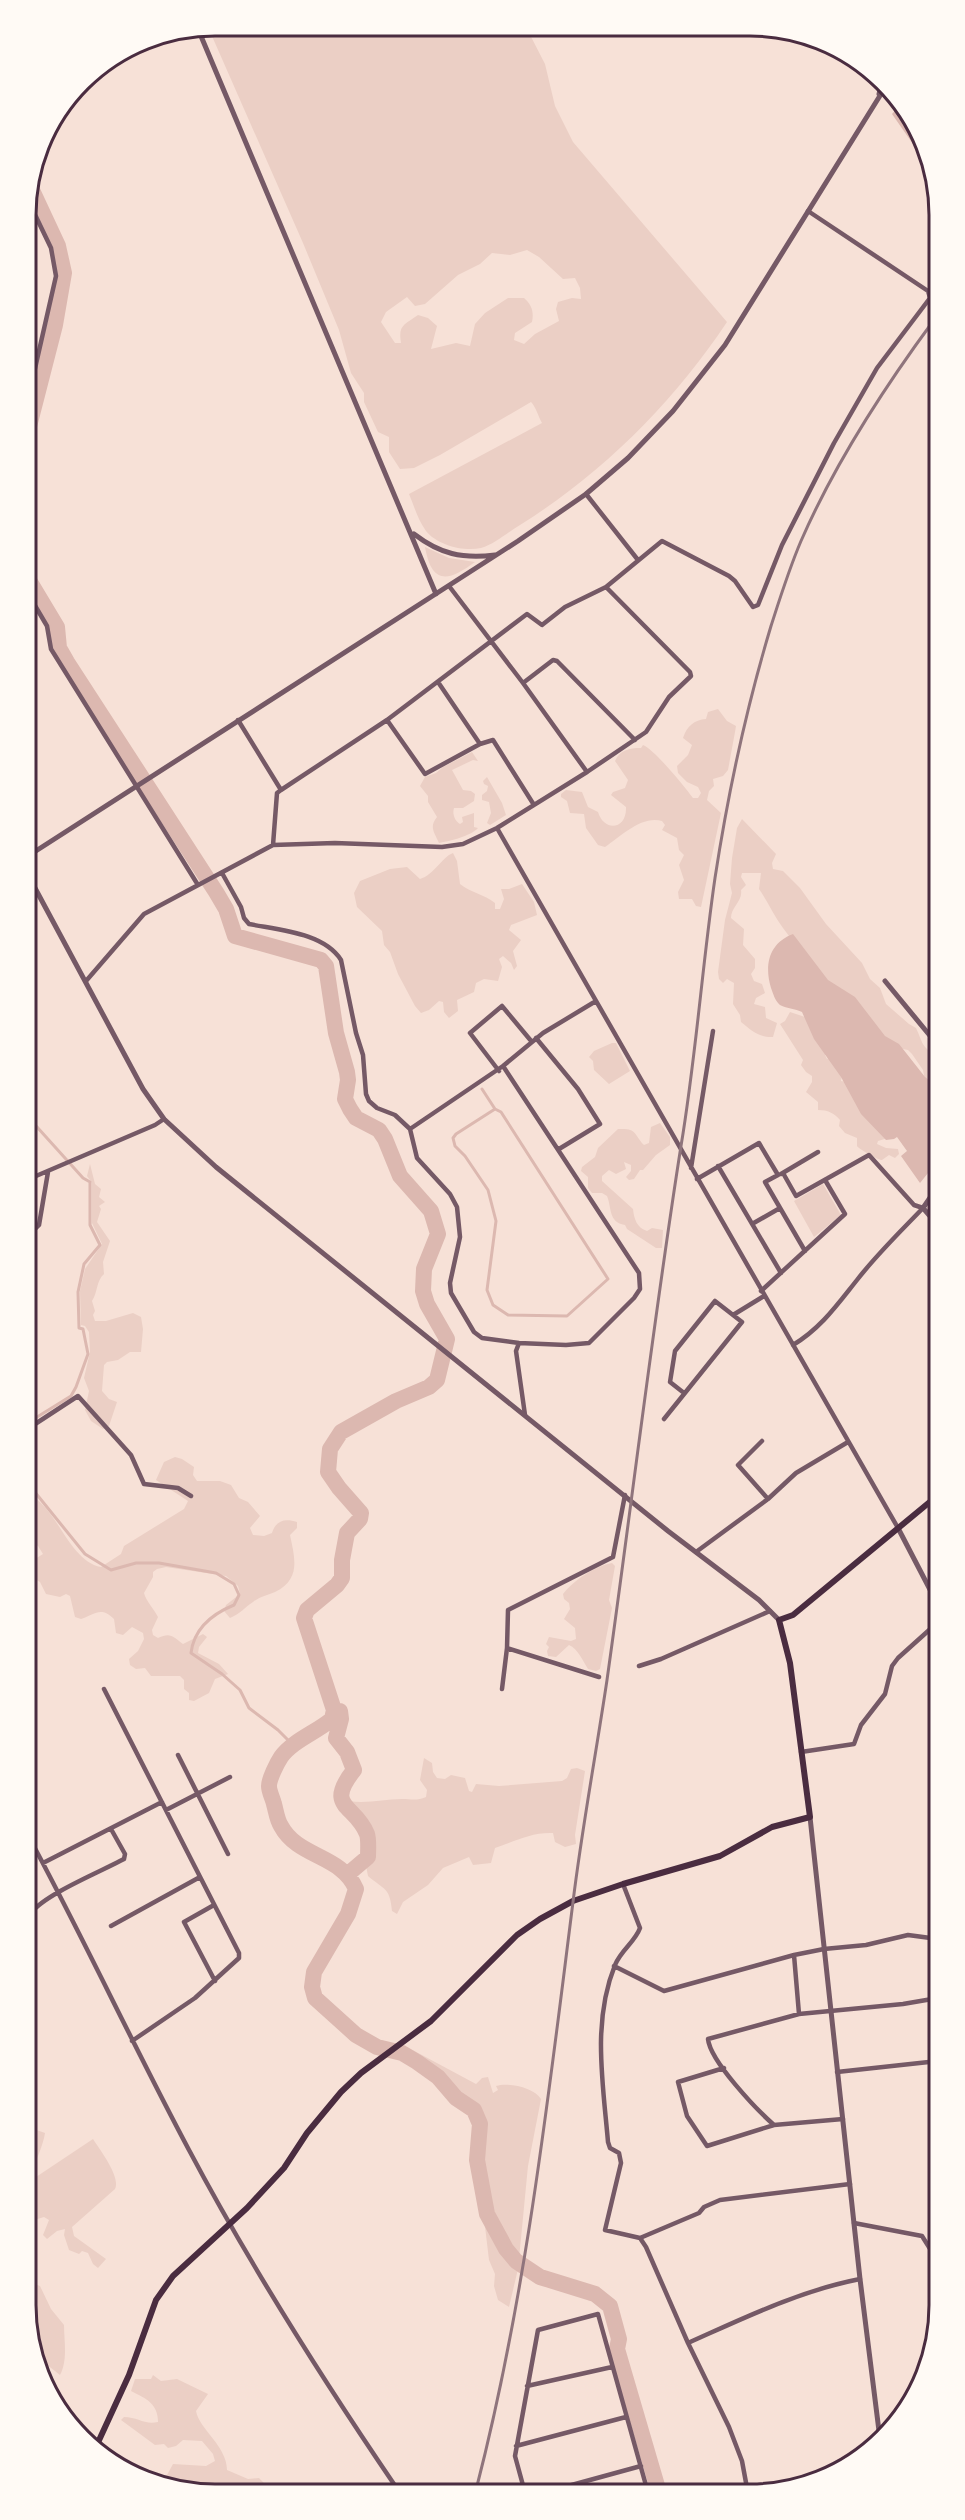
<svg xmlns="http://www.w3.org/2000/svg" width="965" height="2520" font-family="'IBM Plex Serif',serif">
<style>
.green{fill:#ebcfc5;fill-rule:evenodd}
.water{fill:#dcb8b0}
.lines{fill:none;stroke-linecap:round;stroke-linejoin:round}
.stream{stroke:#dcb8b0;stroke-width:3}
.river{stroke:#dcb8b0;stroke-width:16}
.minor{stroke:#755966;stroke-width:4.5}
.tertiary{stroke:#755966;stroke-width:5}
.secondary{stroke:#4a2c40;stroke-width:6}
.rail{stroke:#8f747c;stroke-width:3}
.rim{fill:none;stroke:#4a2c40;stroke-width:3}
</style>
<rect width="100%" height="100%" fill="#f7e1d7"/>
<path class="green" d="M215,26l311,1 19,37 10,42 18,36 154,180c-54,81 -124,151 -207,203 -12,7 -25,19 -39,23 -17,4 -44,-3 -55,-17 -8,-11 -12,-25 -17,-37l133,-71c-4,-7 -6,-16 -11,-21l-91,53 -26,13 -14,1 -11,-17v-15l-11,-5 -14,-30v-9l-13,-20 -12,-43 -36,-87 -95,-216zM527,250l12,7 24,22 12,-1 5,10 1,11 -9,-1 -14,4 -2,7 3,12 -24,13 -11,10 -10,-4 1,-7 17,-11c2,-10 0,-17 -8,-24h-16l-23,15 -10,11 -5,22 -14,-3 -25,6 6,-23 -9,-8 -10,-3c-14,10 -20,10 -17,28h-6l-14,-21 5,-10 21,-15 8,9 10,-2 33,-29 22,-11 12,-11 18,2z
M425,547l24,11 26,4c-26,19 -43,24 -50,-15z
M718,709l9,12 9,5 -1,6 -7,38 -5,6 -10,3 1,7 -5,5 -2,9 14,13 -20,94 -5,-1 -4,-7h-13l-1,-7 6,-12 -5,-15 5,-10 -5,-5 -2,-12 -15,-8 3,-5 -3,-4c-20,-6 -41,15 -57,26l-7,-2 -12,-17 -2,-14 -14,-1 -3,-12 -6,-4v-3l5,-4 16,2 6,15 10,5c6,20 29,18 28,-5l-15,-12 2,-3 12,-4 3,-8 -13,-19c5,-11 14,-13 26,-13l2,-3c12,5 41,41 50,53h5l3,-5 -3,-6 -11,-5 -9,-9 -1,-7 11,-11 4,-10 -9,-7c4,-12 11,-18 23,-19l2,-7z
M472,752l6,9 -5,-1 -21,10 11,20 8,1 4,3 -1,7 -11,7h-9c-2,6 1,13 6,16l3,-2 -1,-5 12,-4v14l4,1c-7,8 -28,13 -39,15 -5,-11 -10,-16 -2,-26l-9,-15v-6l-8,-10 5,-9 11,-4 7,-6z
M487,777l15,26 4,12 -16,10 -3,-2 4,-10 -2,-11 -7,-2v-5l5,-4 1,-5 -4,-2 -1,-3z
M742,819l34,35 -4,9 1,6 10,2 17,17 26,36 36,39 8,16 10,9 6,16 23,20 7,4c7,15 5,18 20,28v36l-11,-11 -2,-11 -11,-16 -4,-4 -10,-2c-41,-36 -82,-75 -115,-120 -9,-12 -15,-26 -24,-39l2,-16h-19l-1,4 5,8 -5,5c2,11 -10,17 -10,28l13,11 -1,16 12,14v9l-4,6 3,7 8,3 3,9 -9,5 -2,6 11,3 1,11 11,5 -4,14c-14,1 -22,-7 -32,-15l-1,-7 -7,-11 1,-21 -7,-4 -4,4 -4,-4 -1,-7 7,-52 7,-27 -2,-9 2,-26 5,-30z
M453,853l4,8 3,23c11,9 24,10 35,19v6h5l4,-10 -3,-10h8l13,-5 12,18 3,13 -26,10 -2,5 12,10 -8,11 4,15 -3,4 -3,-7 -8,-7 -4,3 3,8 -4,14 -14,-2 -8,4 -2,9 -17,8 1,11 -9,7 -5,-6 -1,-10 -4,-1 -10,9 -8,3 -6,-7 -17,-32 -8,-22 -6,-7 -2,-14 -25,-24 -3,-14 6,-12 30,-12 17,-2 13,12c14,-4 22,-22 33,-26z
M790,1012l18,6 20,34 -3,3 2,4 5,-3 10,20 -1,5 6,1 41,56 -10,3 -1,3 9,4 12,1 1,5 -4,4 -6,-3 -7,5c-4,0 -23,-11 -25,-14v-8l-12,-5 -6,-7 1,-6c-6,-7 -12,-10 -22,-10v-8l-12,-10 6,-10v-6l-6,-4 -5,-7 2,-5 -23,-36 5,-3z
M612,1043h4l14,28 -21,13 -15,-14 -1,-9 -4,-4 5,-6z
M660,1123l10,14v8l-14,10 -13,15h-3l-6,9 -5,1 -3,-3 5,-6v-6l-7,-3 2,7 -10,5 -7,-4 -7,6v5l31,28c1,10 4,19 14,22l5,-3 11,2 -1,18h-6l-29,-19 -2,-4c-17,-3 -13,-17 -18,-29l-5,-3h-10l-4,-5v-11l-7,-6 1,-4 13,-10 3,-9 20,-19c19,-1 15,4 26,16l5,-2 2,-16z
M90,1164l5,20 6,5 -2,8 6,5 -6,4 2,3 -4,13 13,19 -7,21 1,12c-8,7 -6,18 -12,27l3,10 -2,4 2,6h11l27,-8 8,4 2,12 -2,23h-11l-12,8 -11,2 -3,3 -2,26 7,8 8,3 -8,24 -6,3 -12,-8 -6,-11 4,-19 -5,-13 6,-26 -1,-20 -4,-6 -4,-1 -1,-34 5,-22 17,-25 -10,-21v-40l-5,-7z
M823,1184l18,31 -27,22 -20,-36z
M175,1457l7,2 12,8 -1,8 4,6h23l11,4 8,13 9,4 12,14 -10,12 3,7 11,1 8,-3c4,-13 13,-15 25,-11v6l-7,7c5,24 11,44 -15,57 -7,3 -16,5 -22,10 -8,5 -13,12 -23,16l-6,-7 2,-6 14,-11 -2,-8 -12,-10 -60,-9 -9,2 -4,3v5l-9,16c2,8 10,16 14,24l-6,13 1,5 5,3c13,-6 15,-1 25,6l20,-10 4,3 -8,10 -1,6 21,11 9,10 -13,5 -6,14 -15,8 -5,-1v-7l-5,-4v-9l-4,-4h-29l-6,-8 -9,1 -6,-4 -1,-6 9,-8 6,-12 -1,-6 -11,-6 -9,8 -7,-2 -2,-14c-13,-13 -19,-5 -33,0l-6,-2 -5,-21 -4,-2 -6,3 -14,-3 -6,-12 -10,-6v-14l13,-8 -5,-8 -8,-4 -1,-48c29,15 40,67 72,73l20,-13 3,-8 60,-37 4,-8 -32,-21 8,-18z
M612,1563l3,3 -6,34 3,8 -12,61 -4,2 -8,-2c-5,-8 -10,-20 -19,-24l-13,12 -8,-1 -1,-5 2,-4 -3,-3 3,-7 22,4 5,-2 -1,-11 -11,-9 6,-10 -1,-6 -5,-4 -1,-5c11,-14 32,-28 49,-31z
M424,1758l8,5 1,9 4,6 8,1 6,-4 14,3 4,13 3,1 4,-8 23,2 63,-5 5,-3 4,-9 6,-1 8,3 -10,64 1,9 -11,3 -10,-5 -2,-9c-21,-1 -38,8 -58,15l-4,15 -18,2 -4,-8 -26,11 -15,17 -25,17 -6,12 -5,-3c-2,-24 -8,-21 -24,-35l-2,-10c11,-21 7,-35 -9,-53 -3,-4 -7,-5 -10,-10l2,-2c18,3 35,-2 53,-2 9,0 15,2 24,-2l1,-7 -7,-10z
M407,2047l69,37 6,-6 6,-1 5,16 5,-3 -2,-4c13,-4 38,2 45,13l-13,67 -10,103 -9,38 -11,-7 -4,-14 1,-12 -6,-14 -5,-42 2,-13 -11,-41 6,-34v-9l-4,-10 -49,-35 -5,-14 -22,-12z
M31,2128l14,5c-2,13 -9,26 -13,40l4,4 57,-38c7,11 28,38 22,50l-43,38 2,9 32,23 -8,9 -5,-4 -5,-11 -6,-2 -3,3 -10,-4 -5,-15 1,-6 -8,2 -10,8 -4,-4 6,-15 -5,-3 -13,4z
M32,2283l8,3 11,23 13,16c0,16 4,35 -4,50l-14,-11 -8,1 -6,-11z
M153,2375l8,6 16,-2 31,15 -12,17c3,18 31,35 31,59l21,9 11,-1 13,13h-94l-28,-9v-3l17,-4 6,-11 33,2 9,-5 -2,-7 -11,-13 -19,-1 -7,6 -8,2 -4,-4 -9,1 -34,-25 3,-3c14,0 20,8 34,5 0,-18 -11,-23 -27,-31l4,-12h16z"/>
<path class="water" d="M900,105l14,15 19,46v32l-13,-44 -28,-40z
M793,934l35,46 27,17 30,39 14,8 26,33 11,9v77l-16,20 -19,-27 6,-5 -10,-14 -3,2 -8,1 -25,-26 -20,-37 -27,-38 -12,-27c-6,-3 -17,-4 -22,-7 -5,-4 -7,-12 -9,-17 -7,-23 -2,-45 22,-54z"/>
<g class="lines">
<path class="stream" d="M482,1089l13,20 -39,25 -3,4 2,8 10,10 23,34 8,31 -9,69 6,15 15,10 59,1 41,-37 -107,-167 -6,-3
M28,1117l55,61 7,4v43l10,20 -16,19 -6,28 1,36 4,1 5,25 -12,33 -5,9 -42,26
M29,1482l5,9 51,63 26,16 25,-7h23l57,10 18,11 5,11 -5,10c-22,9 -40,23 -43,48l31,21 18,16 9,18 29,22 15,15"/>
<path class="river" d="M27,434l28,-109 9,-52 -6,-27 -28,-60
M27,577l30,50 2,21 8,14 149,230 10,17 9,27 86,24 5,6 10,67 11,39 1,8 -3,19 5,10 6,9 23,12 6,9 15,37 31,35 7,23 -14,35 -1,22 4,13 20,35 -10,41 -8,7 -33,14 -55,31 -11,17 -2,23 11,16 22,25 -1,6 -13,14 -5,27v18l-5,7 -30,25 -3,8 30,92 -2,9c-15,13 -40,22 -51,38 -4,6 -12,22 -12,29 0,6 4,13 5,18 2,7 3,16 7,22 17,32 61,29 75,63l-8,25 -34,58 -2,15 3,11 41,37 21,12 25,6 15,9 21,15 18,21 18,12 6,14 -3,36 10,54 19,35 10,12 24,16 55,17 15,12 9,33 -2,10 41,140
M340,1711l1,8 -5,19 11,14 7,18c-30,38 1,34 13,64 2,6 1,16 1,23l-20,17"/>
<path class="minor" d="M26,408l30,-132 -5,-28 -24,-50
M586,494l52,66
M27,592l20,34 4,23 147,236
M438,682l42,62
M523,683l30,-23 4,1 78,79
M238,720l43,70
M387,720l38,54 55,-30 13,-4 41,65
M587,772l59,-40 23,-35 22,-21 -1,-4 -84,-85
M497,828l401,700
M273,845l4,-52 4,-3 106,-70 140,-106 15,11 23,-18 41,-20 56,-46 67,35 6,5 18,26 5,-2 24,-60 52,-102 43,-75 53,-70 -2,-7 -120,-80
M222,873l19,34 3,11 5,6c30,6 75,9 92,36l15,73 7,22 3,39 3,7 8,7 18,7 15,14 7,29 33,36 7,13 3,30 -10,46 1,10 23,39 8,6 37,5 47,2 23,-2 45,-45 6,-9 -1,-16 -136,-207 -93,63
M86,981l58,-67 129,-69 62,-2 107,4 21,-3 34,-16 90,-56 -64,-89 -74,-97
M536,1038l42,51 22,35 -41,25
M503,1066l40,-33 53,-32
M499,1071l-29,-38 32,-27 30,36
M718,1166l63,107
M691,1168l22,-137
M783,1173l13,23 73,-41 45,50 9,3c-22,23 -46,46 -66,72 -20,25 -36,48 -64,65
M781,1174l37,-22
M29,1179l126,-54 9,-6
M697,1179l62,-36 19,32 -13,7 40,69
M752,1224l28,-16
M29,1235l10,-10 9,-53
M29,1261c9,15 5,22 0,39
M761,1291l84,-77 -20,-34
M519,1343l-3,8 9,64
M684,1393l-14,-11 5,-31 40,-50 18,14 31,-19
M664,1419l78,-97 -9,-7
M29,1428l49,-32 53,59 13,29 34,4 13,8
M762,1441l-24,24 30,34
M696,1552l72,-53 28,-26 52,-31
M507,1648l92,29
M639,1666l22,-7 109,-48
M104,1689l135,264v5l-44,40 -63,43
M502,1689l5,-41 1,-38 105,-53 12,-62
M801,1752l53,-8 7,-19 24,-31 7,-28 6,-8 39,-35
M178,1755l50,99
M166,1810l64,-33
M30,1839c55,102 104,208 159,311 62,117 134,230 209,340
M43,1863l119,-61
M623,1884l17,44c-5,14 -19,22 -25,37 -23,57 -12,118 -7,177l2,6 9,5 2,10 -16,67 35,8 6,9 42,96 41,84 13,34 5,27
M214,1905l-30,17 31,59
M31,1913c14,-19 71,-42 93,-54l1,-5 -14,-25
M111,1926l89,-49
M794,1955l5,59
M614,1966l50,25 130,-36 30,-6 42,-4 42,-10 30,4
M724,2068l-46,14 9,34 20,30 67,-21
M837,2072l101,-11
M843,2119l-69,6c-17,-15 -64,-64 -66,-86l91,-25 104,-10 35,-6
M854,2223l68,13 17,27
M640,2238l59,-25 5,-6 16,-7 130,-16
M688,2343c56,-25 111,-52 172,-64
M527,2386l85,-19
M516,2446l110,-29
M524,2489l-9,-33 23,-126 60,-16 49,175
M557,2489l84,-23"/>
<path class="tertiary" d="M198,29l238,565
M879,94l3,-13
M414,534c26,20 48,25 81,21
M28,856l490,-315 68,-47 42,-36 45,-47 52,-66 161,-259
M28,875l115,214 21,30 52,48 452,364 91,69 20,20
M885,981l51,62
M936,1189l-13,19 13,15
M898,1528l39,75
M810,1817l50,462 20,160"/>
<path class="secondary" d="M95,2449l34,-74 27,-75 17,-24 74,-68 37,-40 23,-35 34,-41 20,-19 70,-52 86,-86 23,-16 33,-18 50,-17 97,-28 52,-29 38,-10 -20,-154 -11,-43 14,-5 144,-119"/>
<path class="rail" d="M476,2490c50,-193 72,-391 97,-588 9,-74 23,-148 34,-222 25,-178 46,-357 74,-534 15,-89 21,-179 34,-268 13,-85 31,-169 56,-252 9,-28 18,-57 30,-85 34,-78 82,-152 133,-221"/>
</g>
<path d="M0 0H965V2520H0ZM215 36H750A179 179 0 0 1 929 215V2305A179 179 0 0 1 750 2484H215A179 179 0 0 1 36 2305V215A179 179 0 0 1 215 36Z" fill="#fffaf5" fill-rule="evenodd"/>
<path class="rim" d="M215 36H750A179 179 0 0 1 929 215V2305A179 179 0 0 1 750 2484H215A179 179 0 0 1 36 2305V215A179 179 0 0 1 215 36Z"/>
</svg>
